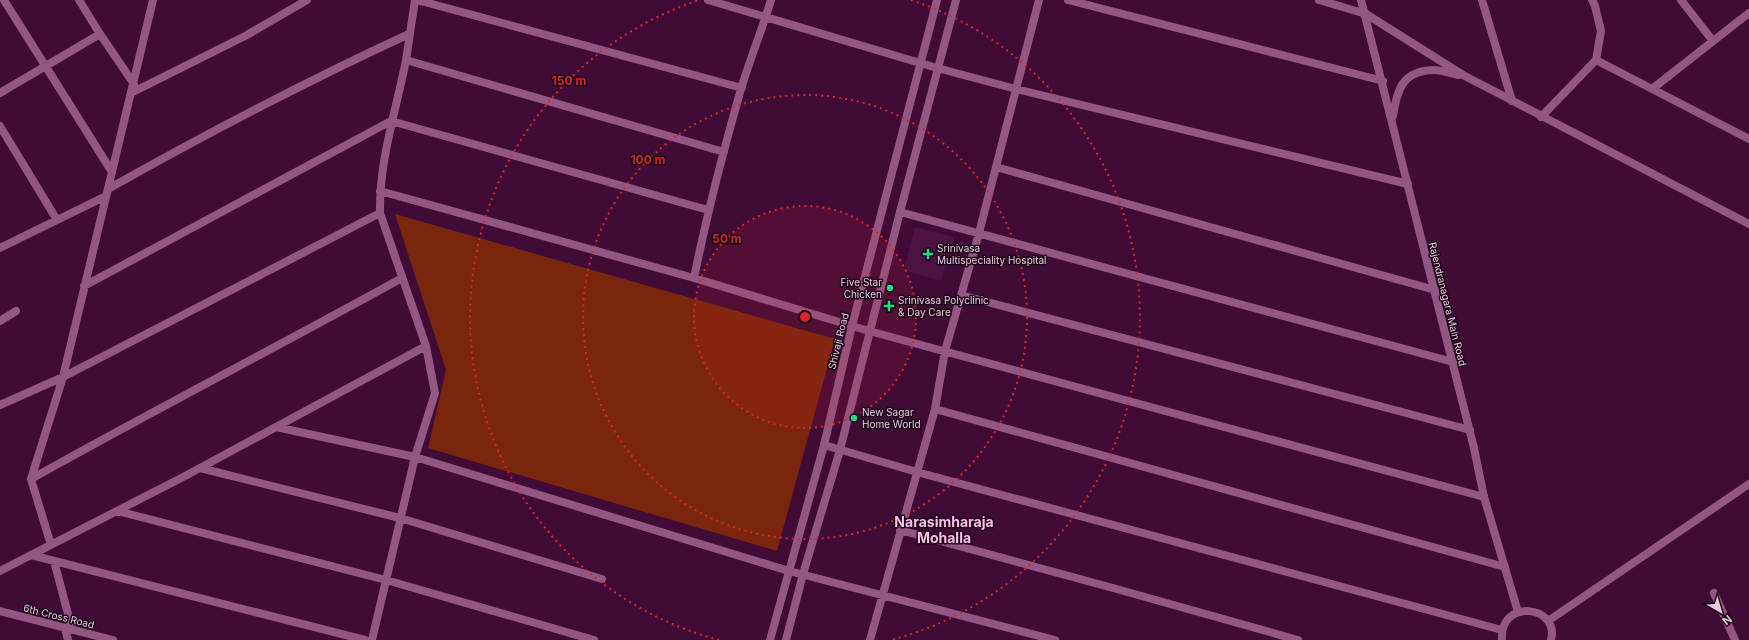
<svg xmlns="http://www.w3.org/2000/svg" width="1749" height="640" font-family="Inter,sans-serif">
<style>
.built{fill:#4d1343}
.green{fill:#7a260d}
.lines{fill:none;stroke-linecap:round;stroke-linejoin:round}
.service{stroke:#925784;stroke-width:8}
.minor{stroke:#925784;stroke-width:8}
.tertiary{stroke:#925784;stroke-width:8}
.ring{fill:none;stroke:#d62828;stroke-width:2;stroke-dasharray:2 4}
.poi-dot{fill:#27d885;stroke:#1b0516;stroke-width:1.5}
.labels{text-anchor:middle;stroke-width:3;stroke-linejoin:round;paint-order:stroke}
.poi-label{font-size:10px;fill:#eac9e0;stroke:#1b0516;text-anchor:start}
.street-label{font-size:10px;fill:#eac9e0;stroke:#1b0516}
.district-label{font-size:14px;font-weight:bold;fill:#ffbded;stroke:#1b0516}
.centre{fill:#d62828;stroke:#1b0516;stroke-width:2}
.ring-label{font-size:12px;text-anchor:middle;font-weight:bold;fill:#d62828;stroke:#1b0516;stroke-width:3;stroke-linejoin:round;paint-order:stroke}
</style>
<rect width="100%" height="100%" fill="#400b37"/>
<path class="built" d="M915,227l39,10 -13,44 -37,-11z"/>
<path class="green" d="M395,214l440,125 -58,212 -349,-103 18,-78z"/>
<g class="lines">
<path class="service" d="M1714,593l21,47"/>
<path class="minor" d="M4,0l108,172
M79,0l21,34 34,50
M417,0l325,88
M708,0l229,68 79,21 392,95
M1068,0l315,81
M1319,0l47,14
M1482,0l30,101
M1681,0l32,41
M406,60l318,92
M1596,60l153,79
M1652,89l97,-76
M0,93l100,-59
M131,93l116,-58 60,-35
M1541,117l55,-57 5,-29 -6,-25 -3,-6
M0,126l57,94
M996,167l439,123
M108,189c98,-55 199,-108 301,-155
M380,191l314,87 175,53 615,166
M900,212l553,150
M0,248l106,-52
M694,278c13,-64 29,-126 47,-189 9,-30 21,-59 30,-89
M84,286l307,-165 317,89
M961,295l509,135
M0,321l16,-10
M0,405l63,-28 317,-164
M935,409l570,158
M276,427l139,30 374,114 266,69
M824,445l93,27 585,158
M200,468l200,50 202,61
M31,479c123,-69 248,-133 371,-201
M117,511l269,69 208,60
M900,530l213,58 185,52
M51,545l-20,-66 32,-102 90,-377
M31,555l334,85
M54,561l18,68
M0,571l187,-96 239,-129
M0,611l113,29
M65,628l3,12
M372,640l43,-183 20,-64 -9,-47 -46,-133c-1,-52 16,-102 26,-153 3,-20 6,-40 9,-60
M870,640l65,-231 10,-58 34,-118 60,-233"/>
<path class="tertiary" d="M1361,0l113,448 10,49 34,115
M1366,14l97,61 286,149
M1393,116c4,-26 9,-45 40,-46 8,0 17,3 25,5
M1548,621l201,-137
M770,640l54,-195 28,-119 85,-326
M786,640l17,-66 37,-124 60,-238 56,-212
M1502,640c-3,-42 58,-35 49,0"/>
</g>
<circle cx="805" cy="317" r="111" fill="#d62828" fill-opacity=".12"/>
<g class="ring">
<circle cx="805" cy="317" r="111"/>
<circle cx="805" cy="317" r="222"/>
<path d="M719 640A334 334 0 0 1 699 0M911 0A334 334 0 0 1 891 640"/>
</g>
<g class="poi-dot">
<path d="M926 248h4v4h4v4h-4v4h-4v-4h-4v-4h4z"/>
<circle cx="890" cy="288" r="4"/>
<path d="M887 300h4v4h4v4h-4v4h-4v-4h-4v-4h4z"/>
<circle cx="854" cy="418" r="4"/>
</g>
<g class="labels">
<g class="poi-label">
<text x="937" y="252">Srinivasa<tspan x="937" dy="12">Multispeciality Hospital</tspan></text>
<text x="882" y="286" text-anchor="end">Five Star<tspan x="882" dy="12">Chicken</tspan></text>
<text x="898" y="304">Srinivasa Polyclinic<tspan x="898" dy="12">&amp; Day Care</tspan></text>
<text x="862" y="416">New Sagar<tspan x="862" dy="12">Home World</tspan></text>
</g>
<g class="street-label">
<text transform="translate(1448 304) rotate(76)" y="4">Rajendranagara Main Road</text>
<text transform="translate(838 341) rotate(-76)" y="4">Shivaji Road</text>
<text transform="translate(59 616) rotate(14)" y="4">6th Cross Road</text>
</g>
<g class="district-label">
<text x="944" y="527">Narasimharaja<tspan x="944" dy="16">Mohalla</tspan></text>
</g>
</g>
<circle cx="805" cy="317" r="6" class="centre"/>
<g class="ring-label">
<text x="569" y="85">150 m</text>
<text x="648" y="164">100 m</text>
<text x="727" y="243">50 m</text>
</g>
<g transform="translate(1721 612) rotate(142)" stroke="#1b0516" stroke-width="3" paint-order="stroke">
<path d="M0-3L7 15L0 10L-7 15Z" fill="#eac9e0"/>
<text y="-6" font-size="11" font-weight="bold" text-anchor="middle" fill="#eac9e0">N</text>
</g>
</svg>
